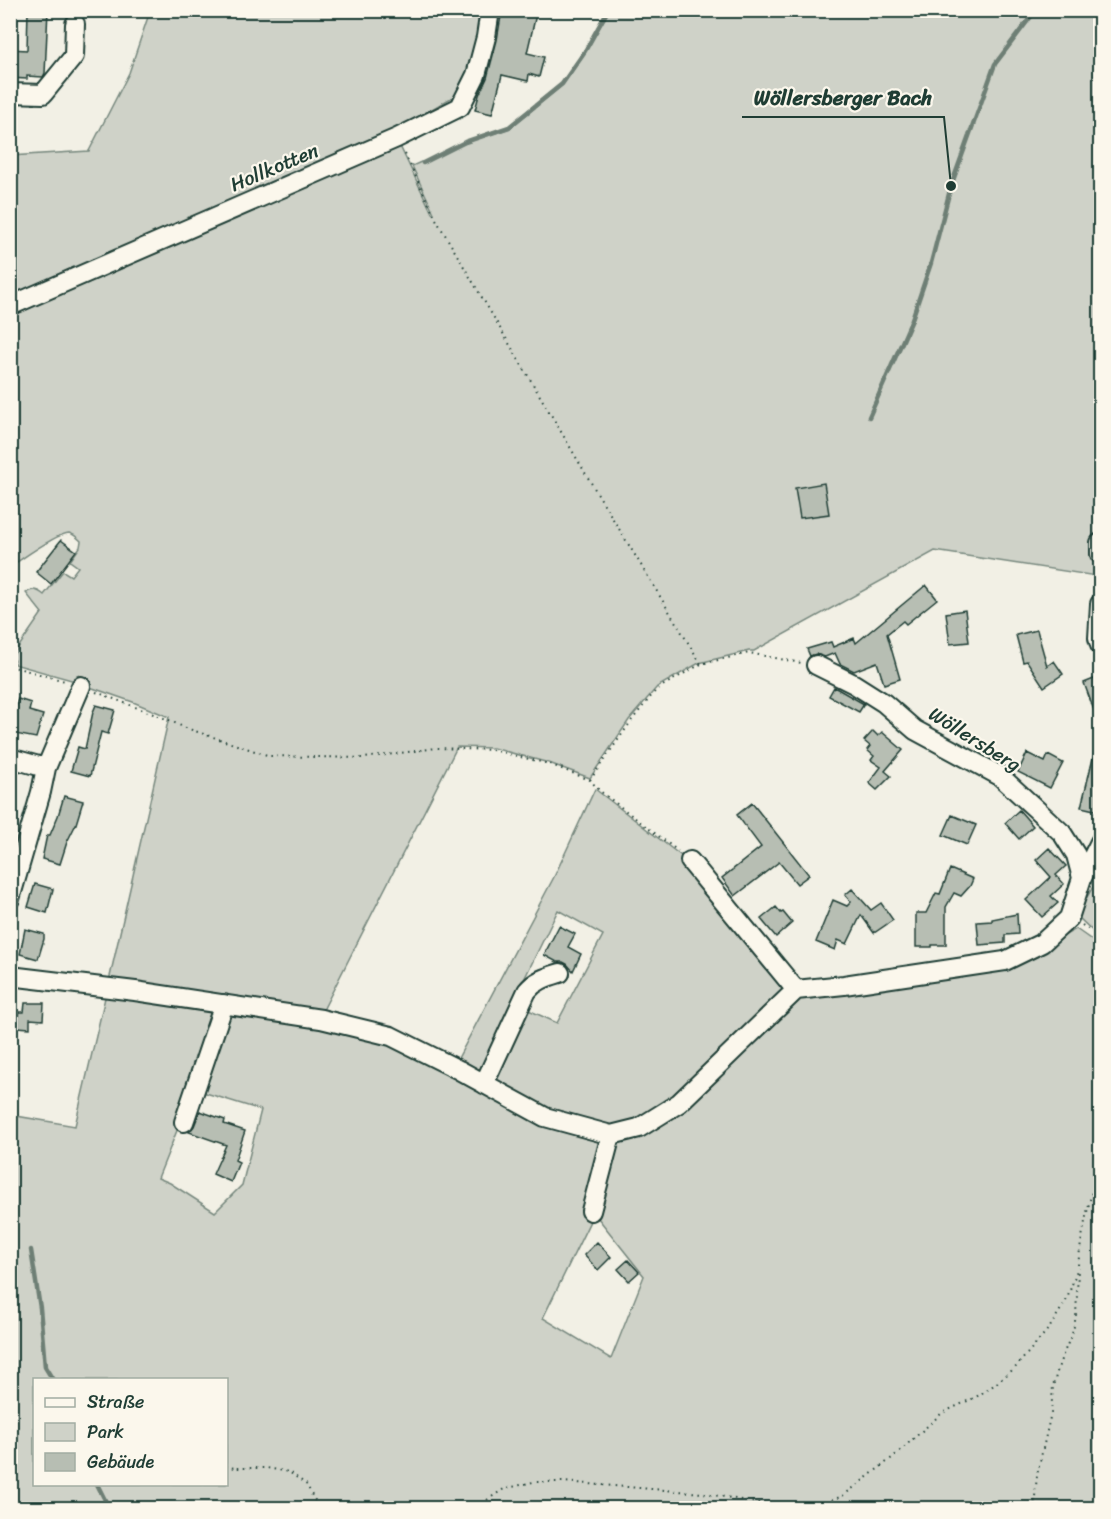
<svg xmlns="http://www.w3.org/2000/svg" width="1111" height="1519" font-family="Sriracha,sans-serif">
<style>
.green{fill:#cfd2c8;stroke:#77887e;stroke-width:1.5;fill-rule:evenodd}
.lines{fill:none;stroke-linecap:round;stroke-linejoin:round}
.stream{stroke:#6e7f75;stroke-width:4.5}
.building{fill:#b7beb3;stroke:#1f3d34;stroke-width:1.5}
.minor-casing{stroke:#1f3d34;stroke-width:22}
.path{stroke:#1f3d34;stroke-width:2;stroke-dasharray:1.5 4.5;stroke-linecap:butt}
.minor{stroke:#fbf7ec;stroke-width:18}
.labels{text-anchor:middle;stroke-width:4.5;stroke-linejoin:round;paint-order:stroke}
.street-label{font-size:20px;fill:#1f3d34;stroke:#fbf7ec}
.leader{fill:none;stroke:#1f3d34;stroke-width:2}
.callout-dot{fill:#1f3d34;stroke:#fbf7ec;stroke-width:2}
.callout-label{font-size:21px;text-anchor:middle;font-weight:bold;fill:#1f3d34;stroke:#fbf7ec;stroke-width:4.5;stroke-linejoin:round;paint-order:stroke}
</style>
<rect width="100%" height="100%" fill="#f2f0e5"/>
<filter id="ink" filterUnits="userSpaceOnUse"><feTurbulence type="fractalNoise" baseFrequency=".0167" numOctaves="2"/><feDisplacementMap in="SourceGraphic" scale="12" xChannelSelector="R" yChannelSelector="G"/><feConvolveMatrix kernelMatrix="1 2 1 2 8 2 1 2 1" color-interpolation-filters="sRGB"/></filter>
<g filter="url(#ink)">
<path class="green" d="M150,11h334l-19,79 -66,38 -388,174 -1,-146 79,-5 40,-78z
M609,11h491v478l-4,87 -161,-25 -181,100h-5l-50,12 -42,24 -28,33 -39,58 -41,-15 -56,-15 -36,-1 -136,267 -212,-33 60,-264 -36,-15 -46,-16 -1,-1 2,-7 -11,-3v5l-2,1 -61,-17 -1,-9 29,-42 -16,-20c7,-5 12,-3 18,2l19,-24 8,5 7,-9 -8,-6 10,-14 1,-6c-4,-4 -7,-7 -12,-8 -12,0 -47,26 -58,33v-256l386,-170 35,73h2l-22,-47 9,-4 2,2 42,-21 45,-15 53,-43 23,-34z
M595,789l94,73 49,60 45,68 -105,110 -67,33 -65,-19 -59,-31 35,-76 35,16 46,-88 -45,-25 -45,92 -30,78 -28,-16 99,-187z
M1100,874v64l-24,-23 17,-28 2,-9z
M1076,929l24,17v562h-1089l-1,-393 65,11 32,-137 114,17 -41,117 -22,55 12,5 45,29 27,-27 19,-75 -65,-20 30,-83 164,31 223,100 27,-9 153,-132 210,-27zM594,1213l50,63 -33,83 -68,-41zM34,1380h192v104h-192z"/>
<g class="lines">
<path class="stream" d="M423,163l42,-21 44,-15 53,-43 23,-33 23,-41
M869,417l42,-95 20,-59 20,-77 44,-122 41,-54
M31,1250l9,58 5,59 8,13
M97,1484l9,18 6,6"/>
</g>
<path class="building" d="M28,10h20l-3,63 -2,4 -16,-1v3l-17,-1v-29l17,1z
M502,10h35l-10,43 17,4 -5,20 -10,-3 -1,7 -26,-6 -10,39 -17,-4 4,-15 8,-17 10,-38z
M824,483l5,31 -29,4 -5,-30z
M61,540l15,11 -25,33 -15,-12z
M926,585l11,14 -31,25 -3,-3 -16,13 13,45 -16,5 -7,-22 -23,9 -14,-7 -5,-11 -10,4 -9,-3 -6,2 -3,-7 24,-7 2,5 21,-9 2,5z
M965,610l4,32 -19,2 -4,-31z
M1037,630l10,36 7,-5 9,13 -19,13 -17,-26 -4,1 -7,-27z
M1101,676v48h-2l-15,-41z
M834,687l30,17 -5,8 -30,-16z
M18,699l13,4 -2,8 14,4 -7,23 -26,-5v-10z
M96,705l19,5 -7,24 -7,-2 -11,44 -19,-5 7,-24 7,2 8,-37z
M873,731l5,5 4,-4 21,18 -18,21 6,5 -14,14 -8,-7 12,-16 -10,-7 3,-4 -7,-6 3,-4 -6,-5z
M1096,746l5,1v56l-2,8 -18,-4z
M1027,753l18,9 3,-7 15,8 -13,25 -32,-16z
M64,796l19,5 -7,23 -9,18 -7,22 -18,-5 5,-24h3l8,-19z
M752,803l57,72 -12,9 -18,-22 -44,34 -13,-18 39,-31 -24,-32z
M1019,810l14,16 -14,13 -14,-16z
M952,815l24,10 -9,20 -24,-10z
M1049,848l17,18 -10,9 8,9 -13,12 7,7 -16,14 -16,-17 25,-23 -15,-17z
M950,869l23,10 -3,7 -9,10 -7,-3 -8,14v38h-14v2h-16v-34h10l10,-20 4,1z
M35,884l18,5 -6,24 -19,-6z
M852,889l19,21 10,-7 12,17 -19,13 -13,-18 -14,29 -9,-4 -3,10 -19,-8 17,-42 14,6 4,-4 -6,-7z
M776,907l5,6 2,-1 9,11 -16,14 -15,-18z
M1017,914l1,20 -13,1v8l-26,2 -2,-23 15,-1v-2z
M559,926l16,8 -7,13 13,7 -8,17 -6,-7 -4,-2h-6l-13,-7z
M25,929l19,5v5l-6,20 -18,-5z
M25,1003h19l-1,17 -13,-1v9l-13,-1 1,-15h6z
M200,1111l25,9 -1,4 21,7 -10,29 4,2 -8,20 -18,-8 13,-29 -37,-13 5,-6z
M597,1242l14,15 -13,13 -14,-15z
M628,1260l11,12 -10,9 -11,-12z"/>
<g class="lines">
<g class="minor-casing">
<path id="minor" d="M10,93l33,1 31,-38 1,-32
M10,306l387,-168 63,-31 16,-32 10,-38 4,-27
M1100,543v11
M1100,604l-2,34 2,7
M10,758l36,10
M690,861l106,129
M1082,878l18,-36
M10,899l31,-107 5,-24 35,-82
M10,976l125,15 186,28 70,17 68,34 86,47 66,18 28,-7 40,-25 117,-113 48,-5 161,-24 37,-18 27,-25 13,-40 -6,-23 -14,-22 -62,-57 -85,-46 -31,-27 -30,-19 -38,-19
M484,1084l43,-93c9,-11 20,-14 33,-18
M184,1122l40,-118
M591,1211l20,-76"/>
</g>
<path class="path" d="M405,154l32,67 153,260 111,183 48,-11 52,10
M10,666l55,15
M96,692l73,28 14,7 87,29 95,2 71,-10 56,2 57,14 41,16 10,11 78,60
M590,780l42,-60 25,-31 44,-25
M1082,925l18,12
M1078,1265c4,-33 11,-67 22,-99
M226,1466l8,2h33l22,4 18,13 6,13 9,10
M478,1508l9,-8 17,-11 29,-7h30l140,11 82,15h12
M809,1508l13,-3 22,-10 48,-37 50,-45 34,-16 18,-12 21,-17 35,-41 17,-28 11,-32
M1034,1508l3,-33 14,-62 2,-27 7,-24 13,-31 3,-15 2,-45"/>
<use href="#minor" class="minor"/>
</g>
</g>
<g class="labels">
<g class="street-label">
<text transform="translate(274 167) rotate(-23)" y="7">Hollkotten</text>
<text transform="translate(975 739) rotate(32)" y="7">Wöllersberg</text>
</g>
</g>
<path class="leader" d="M951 186L944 117H742"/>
<circle class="callout-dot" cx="951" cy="186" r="6"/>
<g class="callout-label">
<text x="843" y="105">Wöllersberger Bach</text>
</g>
<rect width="1111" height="1519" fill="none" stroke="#fbf7ec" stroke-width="36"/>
<rect x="18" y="18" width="1075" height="1483" fill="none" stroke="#1f3d34" stroke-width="2" filter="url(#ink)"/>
<rect x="33" y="1378" width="195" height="108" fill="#fbf7ec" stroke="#a3ada2" stroke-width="1.5"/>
<rect x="45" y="1398" width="30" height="9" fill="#fbf7ec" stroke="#a3ada2" stroke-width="1.5"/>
<text x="87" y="1408" font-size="18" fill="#1f3d34">Straße</text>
<rect x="45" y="1423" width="30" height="18" fill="#cfd2c8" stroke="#a3ada2" stroke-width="1.5"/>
<text x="87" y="1438" font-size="18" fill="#1f3d34">Park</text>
<rect x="45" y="1453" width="30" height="18" fill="#b7beb3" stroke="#a3ada2" stroke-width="1.5"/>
<text x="87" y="1468" font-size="18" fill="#1f3d34">Gebäude</text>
</svg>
